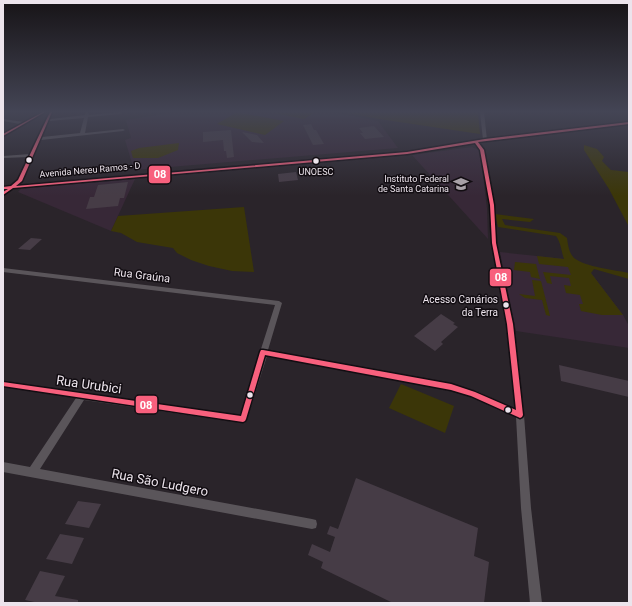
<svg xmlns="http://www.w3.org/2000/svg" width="632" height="606" font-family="Roboto,sans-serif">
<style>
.built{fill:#372837}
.green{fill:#3b3608}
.building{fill:#463c46}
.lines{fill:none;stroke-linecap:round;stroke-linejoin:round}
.street{fill:#5a555a;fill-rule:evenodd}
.secondary{fill:#5c555c;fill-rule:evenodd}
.bus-1-casing{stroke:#120d12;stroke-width:3}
.bus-1{fill:#f8607d;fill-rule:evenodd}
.bus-dot{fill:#ece4ec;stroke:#120d12;stroke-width:1.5}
.labels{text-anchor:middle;stroke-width:3;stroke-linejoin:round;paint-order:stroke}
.far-street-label{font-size:9px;fill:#ece4ec;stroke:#120d12}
.far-bus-label{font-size:9px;fill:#ece4ec;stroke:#120d12}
.far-poi-label{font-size:9px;fill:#ece4ec;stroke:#120d12;text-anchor:end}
.bus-label{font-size:10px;fill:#ece4ec;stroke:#120d12;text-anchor:end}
.street-label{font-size:11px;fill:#ece4ec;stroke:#120d12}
.near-street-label{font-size:13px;fill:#ece4ec;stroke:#120d12}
.line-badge{stroke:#120d12;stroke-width:1.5}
.badge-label{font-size:11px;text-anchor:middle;font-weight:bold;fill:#fff}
</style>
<rect width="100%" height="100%" fill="#2a242a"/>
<path class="built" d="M175,112h158l45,9 20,27 -264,22 -9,-30 6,-2 -5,-18z
M472,147l7,3 2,10 6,48 1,31 -76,-84z
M135,179l-24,52 -93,-39 4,-4z
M500,252l64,7 27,14 32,42 6,11v22l-113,-17z"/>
<path class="green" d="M237,112l47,9 -19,14 -48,-11z
M269,112h46l-11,7z
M342,112h136l2,22 -101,-15z
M179,143l-1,7 -20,8h-25l-2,-7 8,-3z
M584,145l13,4 7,8 -2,4 9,9 18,2v55l-20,-38 -25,-39z
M244,207l10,65 -22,-1 -23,-5 -18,-6 -14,-7 -4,-5 -36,-6 -16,-9 -10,-2 7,-15z
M495,214l39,5 -4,3 -28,-3 3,6 55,8 7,5c1,7 2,15 7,20 11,9 41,12 55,15v6l-35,-10 -3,4 32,42h-21l-21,-4 -2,-7h4l-3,-9 -14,-2 -2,-8 7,1 -2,-8 -19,-2 2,8 -5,-1 -4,-11 28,3 -3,-8 -29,-3 -2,-8 27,3c-3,-9 -3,-16 -8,-23l-58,-9z
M515,262l21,2 4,15 -9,-2 -1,-5 -16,-2z
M532,280l9,1 9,35 -4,-1 -4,-15 -17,-2 -6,-4 16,2z
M401,384l53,22 -9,27 -56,-25z"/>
<path class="building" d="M311,124l3,6h2l8,14 -11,1 -10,-20z
M374,126l10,11 -19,2 -5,-6h3l-4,-5z
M231,130l3,27 -7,1 -1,-7h-2l-1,-11 -20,2v-10z
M242,132l15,3 7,8 -12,-1z
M296,172l2,8 -19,2 -1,-8z
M128,182l-4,16h-4l-2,8 -32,3 4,-12h4l4,-12z
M31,238l11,1 -12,11 -12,-1z
M441,314l14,9 -2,1 5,3 -17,15 2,2 -8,7 -21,-15z
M559,365l70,16v16l-68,-16z
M356,478l122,50 -4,28 15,6 -5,41h-91l-72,-35 2,-6 -15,-7 4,-11 18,8 5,-15 -8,-3 3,-8 8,3z
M78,501l23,3 -12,24 -24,-4z
M60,534l24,4 -12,26 -26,-5z
M40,571l25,5 -10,20 23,4v3h-39l-14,-3z"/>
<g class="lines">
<path class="street" d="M42,112h4l-43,24v-3l17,-9 -17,-3v-2l21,3z
M49,112h4l-3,7 35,-4 1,-3h1l2,1v2l31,-3 2,1 -1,1 -33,3 -3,16 38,-4 2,1 -2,1 -82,9 -18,41 -20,15v-5l15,-11 11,-23 -26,1v-2l27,-2zM84,118l-4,15 -38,4 7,-16z
M480,112h4l3,28 -2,1 -2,-1z
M474,141h4l6,9 3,13 8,42 2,38 17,81 10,91 7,93 11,95h-12l-9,-95 -5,-91 -45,-20 -20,-6 -184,-35 -21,66 -3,1 -159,-23 -44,69 272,50 4,1 1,4 -1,4 -4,1 -309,-57v-10l27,5 46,-69 -73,-11v-6l237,34 35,-110 -272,-33v-4l276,33 3,2 -14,47 183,33 25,8 39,18 -9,-85 -15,-81 -2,-38 -9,-55 -6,-8z"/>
<path class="secondary" d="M629,121v4l-144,17 -78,13 -404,35v-4l404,-35 78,-13z"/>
<g class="bus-1-casing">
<path id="bus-1" d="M43,112h2l-42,24v-2z
M50,112h2l-30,69 -6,5 391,-34 78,-13 144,-17v2l-151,18 6,8 10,55 2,38 17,81 10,91 -1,2 -2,1 -2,-1 -47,-21 -20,-6 -186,-35 -19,64 -1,2 -2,1 -240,-36v-4l238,34 19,-64 1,-2h2l188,34 24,8 41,18 -9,-86 -15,-81 -2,-38 -10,-55 -5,-7 -68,11 -394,34 -10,7v-3l5,-3h-5v-2l8,-1 7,-6z"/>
</g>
<use href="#bus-1" class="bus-1"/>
</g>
<linearGradient id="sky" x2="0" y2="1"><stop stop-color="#171417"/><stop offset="0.57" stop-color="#444555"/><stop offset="1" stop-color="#444555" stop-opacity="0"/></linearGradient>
<rect width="632" height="196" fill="url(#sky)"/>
<defs>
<g id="university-bare" transform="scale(1.2)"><path d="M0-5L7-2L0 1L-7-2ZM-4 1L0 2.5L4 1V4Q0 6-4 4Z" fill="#a8a1a8" stroke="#120d12" stroke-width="2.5" paint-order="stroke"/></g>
</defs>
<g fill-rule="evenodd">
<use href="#university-bare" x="461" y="184"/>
</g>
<g class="bus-dot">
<circle cx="29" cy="160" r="3.5"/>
<circle cx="316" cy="161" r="3.5"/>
<circle cx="506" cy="305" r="3.5"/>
<circle cx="250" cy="395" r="3.5"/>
<circle cx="508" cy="410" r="3.5"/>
</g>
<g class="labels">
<g class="far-street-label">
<text transform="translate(90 170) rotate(-5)" y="3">Avenida Nereu Ramos - D</text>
</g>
<g class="far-bus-label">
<text x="316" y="175">UNOESC</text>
</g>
<g class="far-poi-label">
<text x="449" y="182">Instituto Federal<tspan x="449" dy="10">de Santa Catarina</tspan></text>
</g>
<g class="bus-label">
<text x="498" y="303">Acesso Canários<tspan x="498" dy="13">da Terra</tspan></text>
</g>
<g class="street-label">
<text transform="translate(142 275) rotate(7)" y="4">Rua Graúna</text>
</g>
<g class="near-street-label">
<text transform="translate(89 384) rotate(8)" y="5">Rua Urubici</text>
<text transform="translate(160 482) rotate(11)" y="5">Rua São Ludgero</text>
</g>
</g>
<g class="line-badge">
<rect x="148" y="165" width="23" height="19" rx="4" fill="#f8607d"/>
<rect x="489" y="268" width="23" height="19" rx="4" fill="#f8607d"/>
<rect x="135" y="395" width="23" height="19" rx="4" fill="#f8607d"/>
</g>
<g class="badge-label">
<text x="160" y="178">08</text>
<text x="501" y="281">08</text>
<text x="146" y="409">08</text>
</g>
<rect width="632" height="606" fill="none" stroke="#ece4ec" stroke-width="8"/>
</svg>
